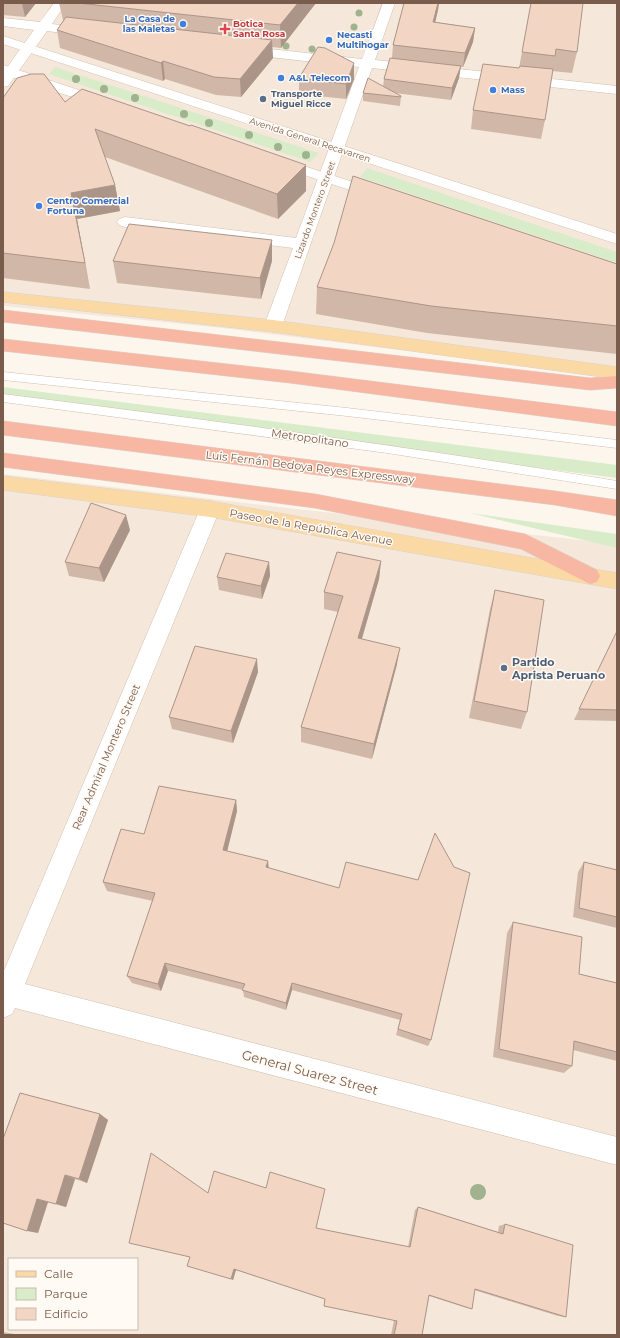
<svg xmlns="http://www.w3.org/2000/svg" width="620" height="1338" font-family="Montserrat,sans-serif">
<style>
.residential{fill:#f5e8da;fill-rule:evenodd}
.green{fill:#d8ecc9}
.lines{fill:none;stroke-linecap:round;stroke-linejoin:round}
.lane-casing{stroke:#d1beb0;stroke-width:1}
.street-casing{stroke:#d1beb0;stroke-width:1}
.secondary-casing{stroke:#d6c0b0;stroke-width:1}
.primary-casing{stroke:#dad1cd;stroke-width:1}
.highway-casing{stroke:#dad1cd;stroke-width:1}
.lane{fill:#fff;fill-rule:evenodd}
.street{fill:#fff;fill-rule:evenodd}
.secondary{fill:#fff;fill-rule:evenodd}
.primary{fill:#fbd9a5;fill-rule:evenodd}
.highway{fill:#f7b7a3;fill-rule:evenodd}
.tree{fill:#a0b28e}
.wall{fill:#d1b7a8}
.shaded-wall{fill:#aa9588}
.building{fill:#f3d5c3;stroke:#aa9588}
.shop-dot{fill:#3f7fe0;stroke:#fffaf3;stroke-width:1.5}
.health-dot{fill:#e0444e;stroke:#fffaf3;stroke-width:1.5}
.service-dot{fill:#5c6f8a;stroke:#fffaf3;stroke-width:1.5}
.labels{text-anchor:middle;stroke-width:3;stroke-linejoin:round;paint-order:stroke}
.far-shop-label{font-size:9px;font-weight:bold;fill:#366cbe;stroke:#fffaf3;text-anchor:start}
.far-health-label{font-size:9px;font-weight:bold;fill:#be3a42;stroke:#fffaf3;text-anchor:start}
.far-service-label{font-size:9px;font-weight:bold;fill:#4e5e75;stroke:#fffaf3;text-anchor:start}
.far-street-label{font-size:9px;fill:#7a5c4d;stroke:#fffaf3}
.street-label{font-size:11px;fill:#7a5c4d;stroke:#fffaf3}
.service-label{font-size:11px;font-weight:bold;fill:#4e5e75;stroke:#fffaf3;text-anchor:start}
.near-street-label{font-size:13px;fill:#7a5c4d;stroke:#fffaf3}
</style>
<rect width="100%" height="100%" fill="#fdf6ec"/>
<path class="residential" d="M3,3h614v374l-395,-49 -219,-22z
M3,474l284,34 330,36v791h-614zM9,1259h128v70h-128z"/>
<path class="green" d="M55,67l264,86 -9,9 -261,-88z
M367,168l250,84v11l-257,-86z
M3,387l614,78v13l-614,-79z
M470,513l147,21v14z"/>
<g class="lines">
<g class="lane-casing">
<path id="lane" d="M3,372l344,36 270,32v8l-270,-32 -344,-36z
M3,394c205,26 410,53 614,87v8l-230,-36 -384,-51z"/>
</g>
<g class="street-casing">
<path id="street" d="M54,3h12l-14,21 35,4 5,1 2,3 -2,3 -5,1 -40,-5 -39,55 -5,1v-14l31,-43 -31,-4v-8l37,4z
M383,3h12l-20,57 242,26v8l-245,-26 -90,258 -3,4 -6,2 -6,-2 -3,-4 29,-78 -168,-21 -6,-2 -2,-3 2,-3 6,-2 171,21 63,-171 -117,-13 -5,-1 -2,-3 2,-3 5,-1 120,13z
M210,501l7,3 3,5 -195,475 592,153v28l-602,-157 -3,6 -9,4v-45l197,-464 3,-5z"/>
</g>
<g class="secondary-casing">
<path id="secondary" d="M3,36l614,198v10l-614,-200z
M3,65l106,35 2,3 -2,3 -5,1 -5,-1 -96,-32z
M279,158l105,34 3,3 -3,3 -5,2 -5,-2 -100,-33 -2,-3 2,-3z"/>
</g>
<g class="primary-casing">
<path id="primary" d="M3,292l270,28 344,47v12l-344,-47 -270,-30z
M3,476l207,25 407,72v16l-407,-72 -207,-27z"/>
</g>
<g class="highway-casing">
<path id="highway" d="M3,310l587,68 27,-2v12l-27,2 -587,-68z
M3,339l287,32 327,41v14l-327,-43 -287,-32z
M3,421l552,70 62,9v16l-62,-11 -552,-70z
M3,453l312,41 210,40 72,36 3,6 -3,6 -7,2 -69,-35 -206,-41 -312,-41z"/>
</g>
<use href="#lane" class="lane"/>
<use href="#street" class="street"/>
<use href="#secondary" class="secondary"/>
<use href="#primary" class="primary"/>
<use href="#highway" class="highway"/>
</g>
<g class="tree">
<circle cx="359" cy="13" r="3.5"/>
<circle cx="354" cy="27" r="3.5"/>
<circle cx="286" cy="46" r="3.5"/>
<circle cx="312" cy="49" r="3.5"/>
<circle cx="76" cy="79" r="4"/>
<circle cx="104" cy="89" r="4"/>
<circle cx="135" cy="98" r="4"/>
<circle cx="184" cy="114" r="4"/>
<circle cx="209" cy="123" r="4"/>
<circle cx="249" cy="135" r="4"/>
<circle cx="278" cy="147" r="4"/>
<circle cx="306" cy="155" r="4"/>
<circle cx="478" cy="1192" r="8"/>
</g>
<path class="wall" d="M3,3h33l-11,14 -22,-2z
M59,3h257l-35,45 -9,-1 1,11 -32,39 -25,-2 -51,-16 -2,2 -103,-33 -3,-18 7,-10h-1z
M404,3h35l-1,7 -3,12 40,6 -2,14 -10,25h-3l-1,11 -8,22 -56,-7 6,3 -1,10 -37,-5v-8l20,-6 1,-8 8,-21 1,-13z
M531,3l46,49 -5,21 -20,-2 -7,49 -4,19 -70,-10 2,-19 46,-42z
M299,78l55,1 -8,20 -47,-5z
M3,98l62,4 241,89 -28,28 -173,-62 10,28 5,26 -43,8 13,70 -87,-11z
M113,261h159l-11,38 -144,-16z
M617,264v90l-190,-21 -111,-19 1,-27z
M130,530l-26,52 -35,-6 -4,-14z
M381,561l-2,18 -17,60 35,25 -25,95 -71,-17v-15l37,-115 -14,-3v-17z
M269,562l1,14 -8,23 -43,-9 -2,-13z
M495,590l32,122 -6,17 -52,-11 21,-109z
M617,631v90l-43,-1z
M258,672l-25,71 -61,-14 -3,-12z
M236,800l1,11 -10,40 41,10v7l163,172 -3,6 -32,-11 4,-15 -108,-30 -6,20 -42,-13 -1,-7 -75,-19 -7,20 -29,-8 -5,-7 26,-75 -46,-10 -4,-9 41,-48z
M584,862l33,8v58l-44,-11 5,-45z
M513,922l66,52 38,9v78l-44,-11 -1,16 -8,7 -71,-16 14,-124z
M20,1093l80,21 8,6 -21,63 -12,-4 -9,28 -18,-5 -10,31z
M208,1193l108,35 92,19 7,-37 3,-3 80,25 1,-6 6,-2 61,93 -8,-1 -84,-26 -2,19 -5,-1 -38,-12 -7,39h-31l3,-15 -70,-14 1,-7 -89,-29 -3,10 -2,-1z
M3,1332l17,3h-17z
M66,1334l5,1h-11z"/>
<path class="shaded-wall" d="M22,3h14l-11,14z
M298,3h18l-35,45 -1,-23z
M438,3h1l-1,7 -6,26 1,-14z
M475,28l-2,14 -10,25 2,-14z
M272,40l1,18 -32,39 -1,-18z
M163,61l2,18 -2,2 -2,-18z
M354,63v16l-8,20v-15z
M461,66l-2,12 -8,22 1,-12z
M306,165v26l-28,28 -1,-25z
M115,185l5,26 -43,8 13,70 -19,-96z
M272,240v21l-11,38 -1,-21z
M126,515l4,15 -26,52 -5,-14z
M381,561l-2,18 -22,76 1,-17z
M269,562l1,14 -8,23 -1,-13z
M400,648l-3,16 -25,95 2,-15z
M257,659l1,13 -25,71 -2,-12z
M236,800l1,11 -12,49 -2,-10z
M268,861l1,9 -3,-3z
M165,963l3,8 -7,20 -3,-7z
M292,983v7l-6,20v-7z
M100,1114l8,6 -21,63 -8,-4z
M65,1175l10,4 -9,28 -10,-3z
M37,1199l11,3 -10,31 -11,-2z
M234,1269l2,1 -3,10 -2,-1z"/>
<path class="building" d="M78,3h220l-18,22z
M404,3h34l-5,19 42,6 -10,25 -72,-8z
M531,3h52l-6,49 -21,-3 -1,7 -33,-4z
M66,17l206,23 -32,39 -26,-2 -51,-16 -2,2 -104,-33z
M318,47l7,1 29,15 -8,21 -47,-6z
M390,58l71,8 -9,22 -68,-9z
M483,64l36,4 1,-2 33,3 -8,51 -72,-10z
M31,74h13l21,28 17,-13 108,37 1,-1 115,40 -29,29 -182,-65 20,56 -44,8 14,70 -82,-10v-155l14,-20z
M368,78l33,18v1l-38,-4z
M353,176l264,88v62l-186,-20 -114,-19 17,-44z
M129,224l143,16 -12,38 -147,-17z
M91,503l35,12 -27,53 -34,-6z
M337,552l44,9 -23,77 42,10 -26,96 -73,-17 42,-131 -19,-4z
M226,553l43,9 -8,24 -44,-9z
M495,590l49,10 -17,112 -53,-11z
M617,631v79l-38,-1z
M195,646l62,13 -26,72 -62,-14z
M159,786l77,14 -13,50 45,11 -2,6 73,21 7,-26 72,18 17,-47 19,34 16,6 -39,167 -33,-11 4,-15 -110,-31 -6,20 -44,-13 3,-6 -80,-21 -7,21 -31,-8 28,-83 -52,-11 18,-53 23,5z
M584,862l33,8v47l-38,-9z
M513,922l69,15 -3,37 38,9v69l-43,-11 -2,25 -73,-17z
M20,1093l80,21 -21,65 -14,-4 -9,29 -19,-5 -10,32 -24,-8v-84z
M151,1153l57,40 6,-22 52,17 4,-16 55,17 -9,39 94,19 8,-40 85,27 2,-10 68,21 -7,72 -91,-28 -3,20 -43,-14 -7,40h-28l3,-14 -73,-15 1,-7 -91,-30 -3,10 -44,-13 3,-9 -61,-14z"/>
<g class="shop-dot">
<circle cx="183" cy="24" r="4"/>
<circle cx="329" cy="40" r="4"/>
<circle cx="281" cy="78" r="4"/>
<circle cx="493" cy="90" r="4"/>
<circle cx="39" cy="206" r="4"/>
</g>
<path class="health-dot" d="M223 23h4v4h4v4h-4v4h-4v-4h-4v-4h4z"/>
<g class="service-dot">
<circle cx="263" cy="99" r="4"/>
<circle cx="504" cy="668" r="4"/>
</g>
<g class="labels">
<g class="far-shop-label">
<text x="175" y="22" text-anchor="end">La Casa de<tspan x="175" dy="10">las Maletas</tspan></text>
<text x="337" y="38">Necasti<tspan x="337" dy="10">Multihogar</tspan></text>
<text x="289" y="81">A&amp;L Telecom</text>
<text x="501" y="93">Mass</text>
<text x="47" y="204">Centro Comercial<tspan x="47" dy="10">Fortuna</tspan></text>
</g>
<g class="far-health-label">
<text x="233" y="27">Botica<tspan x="233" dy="10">Santa Rosa</tspan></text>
</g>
<g class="far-service-label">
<text x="271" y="97">Transporte<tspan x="271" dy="10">Miguel Ricce</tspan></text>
</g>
<g class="far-street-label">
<text transform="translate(310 140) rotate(18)" y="3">Avenida General Recavarren</text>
<text transform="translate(315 210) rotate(-70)" y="3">Lizardo Montero Street</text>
</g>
<g class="street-label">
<text transform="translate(310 438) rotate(8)" y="4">Metropolitano</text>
<text transform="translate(310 467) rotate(7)" y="4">Luis Fernán Bedoya Reyes Expressway</text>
<text transform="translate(311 527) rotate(10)" y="4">Paseo de la República Avenue</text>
<text transform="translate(106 757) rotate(-67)" y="4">Rear Admiral Montero Street</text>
</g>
<g class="service-label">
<text x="512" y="666">Partido<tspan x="512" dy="13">Aprista Peruano</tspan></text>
</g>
<g class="near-street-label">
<text transform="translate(310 1072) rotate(15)" y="5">General Suarez Street</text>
</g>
</g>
<rect width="620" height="1338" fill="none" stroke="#7a5c4d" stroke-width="8"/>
<rect x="8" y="1258" width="130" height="72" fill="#fffaf3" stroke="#cabbb1"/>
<rect x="16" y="1271" width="20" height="6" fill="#fbd9a5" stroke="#cabbb1"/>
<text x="44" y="1278" font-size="12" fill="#7a5c4d">Calle</text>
<rect x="16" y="1288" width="20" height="12" fill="#d8ecc9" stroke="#cabbb1"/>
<text x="44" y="1298" font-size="12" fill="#7a5c4d">Parque</text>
<rect x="16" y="1308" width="20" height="12" fill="#f3d5c3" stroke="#cabbb1"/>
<text x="44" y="1318" font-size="12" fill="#7a5c4d">Edificio</text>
</svg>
